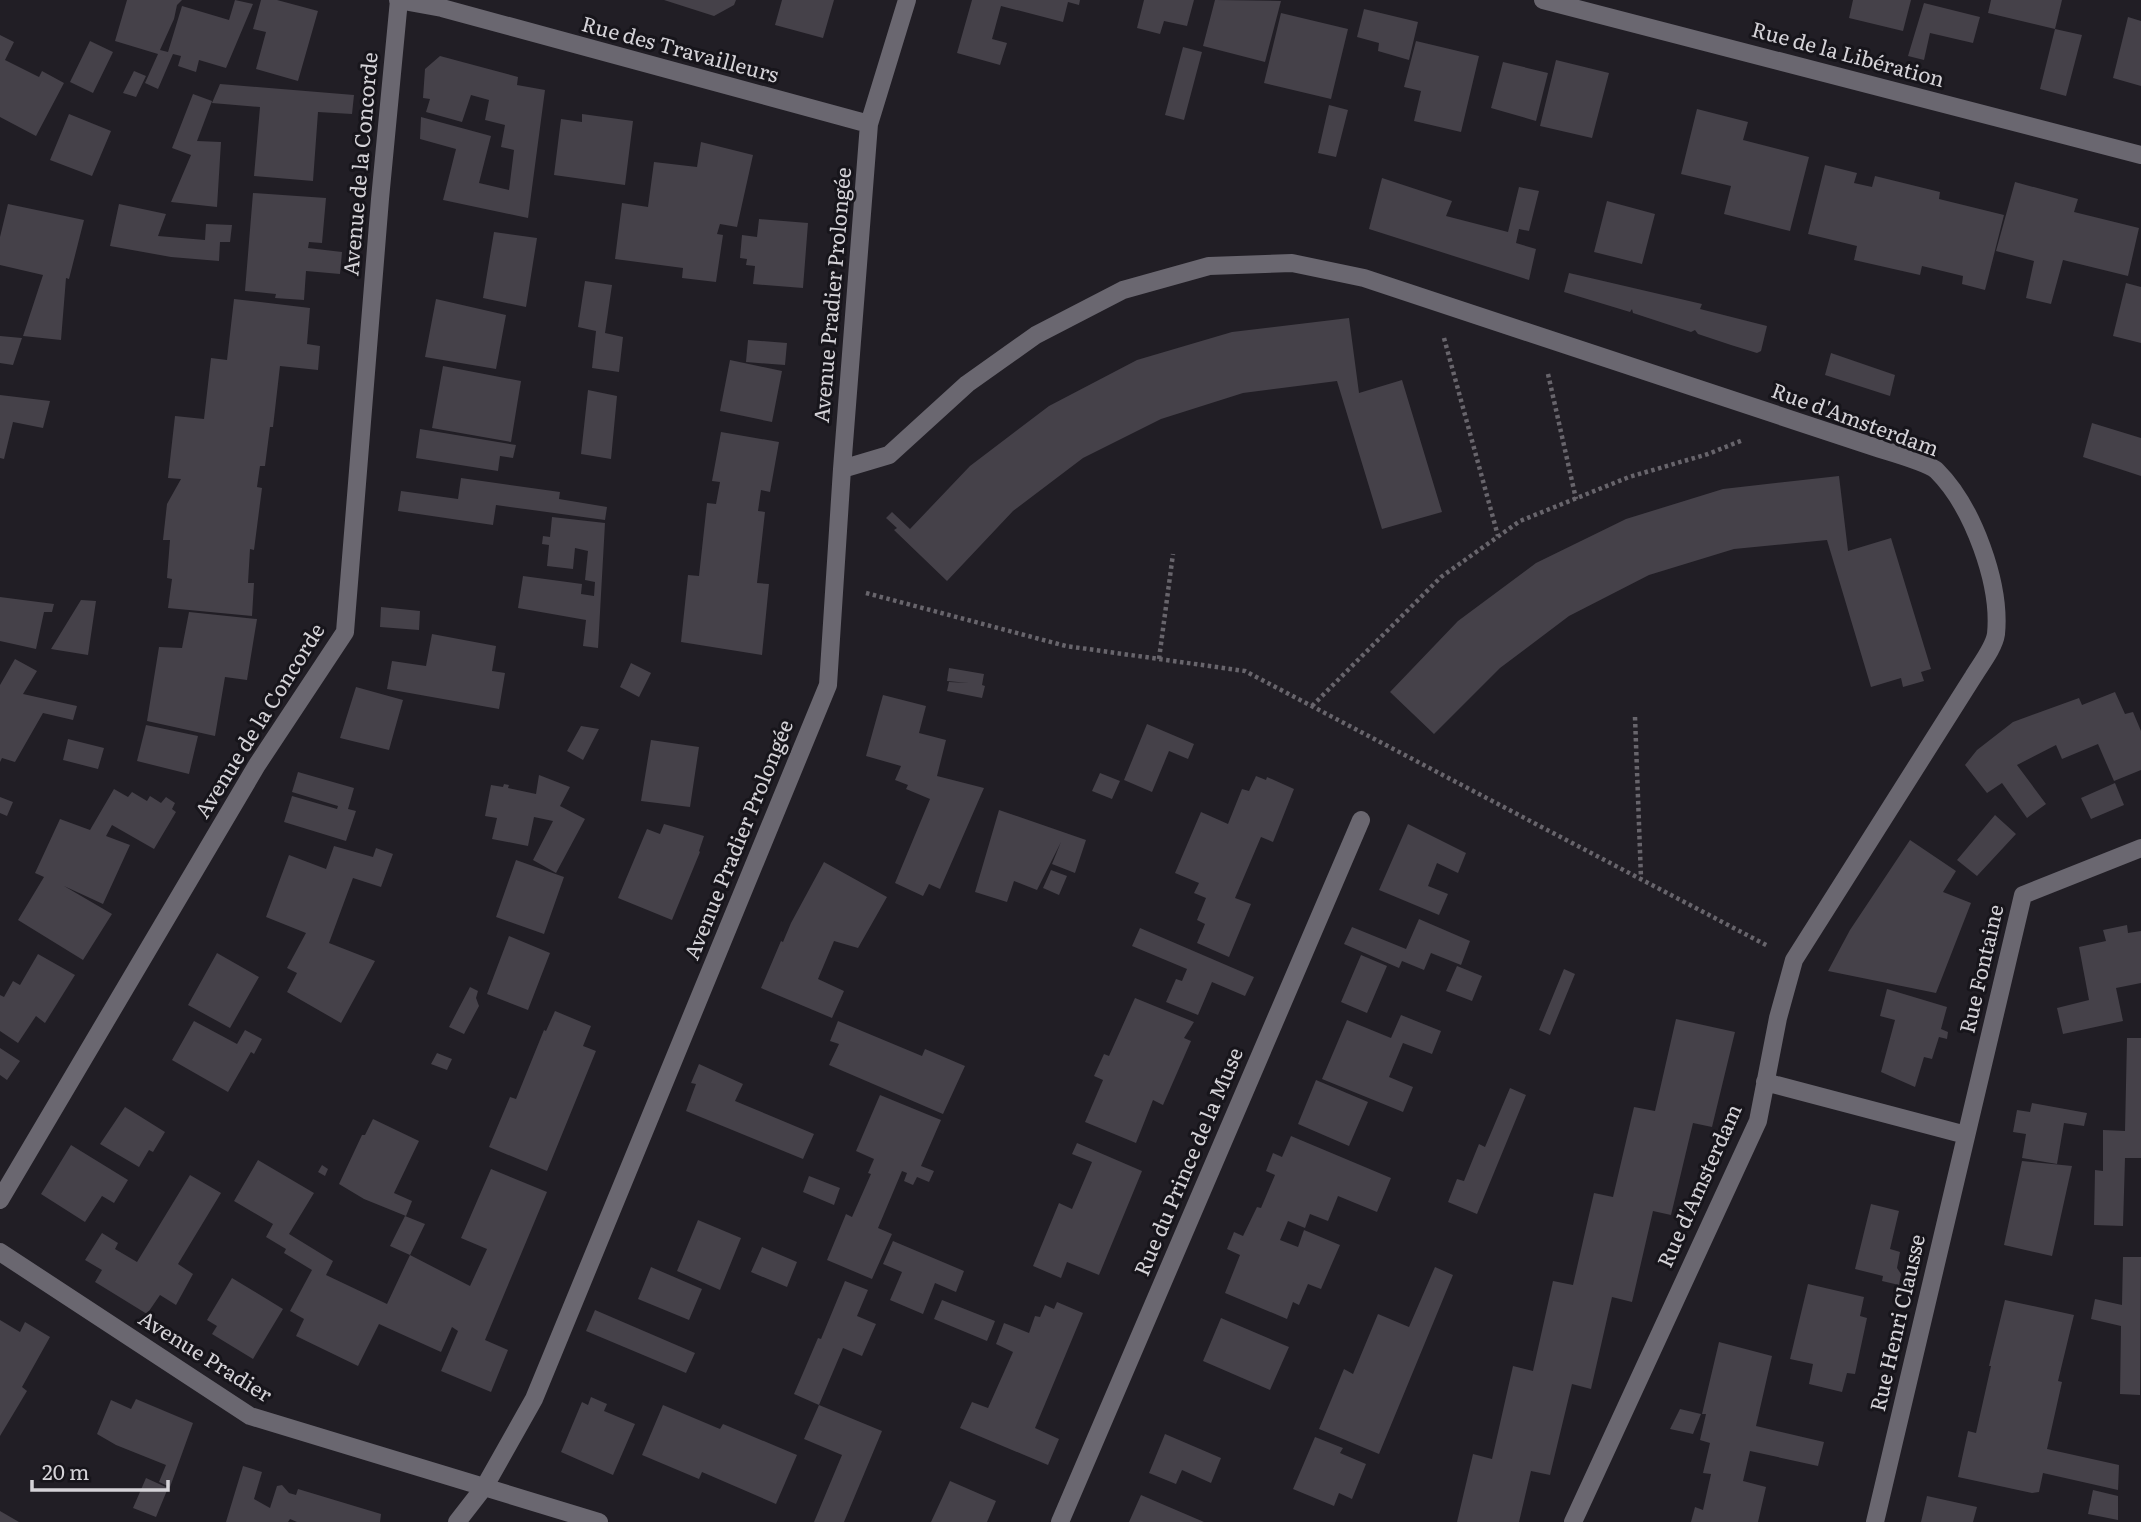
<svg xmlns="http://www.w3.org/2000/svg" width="2141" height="1522" font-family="Literata,serif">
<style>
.building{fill:#454149}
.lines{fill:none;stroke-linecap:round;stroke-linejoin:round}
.path{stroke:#68656c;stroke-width:4.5;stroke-dasharray:3.5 3.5;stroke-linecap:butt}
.minor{stroke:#6a6770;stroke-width:18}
.labels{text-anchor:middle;stroke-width:6;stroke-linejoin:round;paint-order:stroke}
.street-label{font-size:21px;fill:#d5d3d8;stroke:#17151b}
</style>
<rect width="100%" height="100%" fill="#211e25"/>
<path class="building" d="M127,0h55l-5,5 -3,14 -14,31 8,2 14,-46 47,14 6,-20 18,4 -27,64 -27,-8 -3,12 -18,-6 3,-10 -8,-2 -15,35 -13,-6 13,-29 -43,-13z
M261,0h16l41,11 -20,70 -42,-12 10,-37 -13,-3z
M664,0h72l-2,5 -20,11z
M782,0h52l-11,38 -48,-13z
M972,0h108l-1,5 -11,-3 -5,20 -62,-16 -9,33 15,4 -7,22 -43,-12z
M1144,0h50l-7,26 -23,-5 -4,13 -23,-6z
M1215,0l66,1 -16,61 -62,-16z
M1853,0h58l-8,31 -54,-13z
M1991,0h71l-7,29 27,6 -16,61 -26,-7 15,-60 -67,-16z
M1924,3l56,14 -7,26 -43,-10 -6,27 -16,-4z
M1364,9l54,13 -9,38 -31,-9 1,-8 -22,-6z
M1281,13l67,16 -17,70 -67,-16z
M2128,17l13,4v65l-28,-8z
M0,35l14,7 -9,18 34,17 3,-6 22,12 -28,53 -36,-19z
M90,41l23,11 -20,41 -23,-11z
M1416,41l63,15 -18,76 -47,-11 7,-30 -17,-4z
M1183,47l19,5 -18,68 -19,-5z
M440,56l78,21 -1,8 28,5 -17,128 -85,-18 13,-51 -36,-10 1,-22 70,19 -12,47 30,7 5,-40 -13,-3 4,-22 -20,-5 4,-20 -18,-5 -9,27 -36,-10 4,-13 -7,-1 2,-29z
M1556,60l53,13 -17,65 -52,-12z
M1503,62l45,11 -12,48 -45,-13z
M134,71l12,5 -10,21 -13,-4z
M220,84l134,11 -2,19 -34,-2 -5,69 -59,-5 6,-69 -48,-4z
M193,94l19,7 -15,40 24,1 -4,65 -46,-5 20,-47 -19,-7z
M1329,105l19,5 -12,47 -18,-4z
M1697,109l51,13 -5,18 66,17 -19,74 -66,-17 7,-28 -50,-12z
M69,114l42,17 -19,45 -42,-16z
M582,114l51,7 -8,64 -71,-10 7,-56 21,3z
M701,142l52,13 -16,72 -17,-3 -3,10 6,1 -7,47 -34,-4 1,-10 -68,-9 7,-56 26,4 6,-45 43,5z
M1825,165l32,8 -3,10 18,4 3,-11 65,16 -1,7 65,16 -19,75 -23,-6 1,-8 -41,-10 -2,9 -66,-15 3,-14 -49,-12z
M1382,178l70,23 -6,15 62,16 11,-45 20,4 -10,40 -10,-2 -3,14 20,6 -7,31 -160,-51z
M2015,182l63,17 -4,13 65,16 -11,48 -65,-16 -12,44 -25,-6 8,-37 -38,-10z
M253,193l73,5 -4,45 -13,-1 -1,6 34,4 -2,22 -34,-3 -2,29 -29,-2 1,-4 -31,-3z
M1607,201l48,13 -13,50 -48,-12z
M8,204l76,16 -15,59 -3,-1 -5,62 -38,-4 20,-61 -43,-10v-28z
M119,204l47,10 -8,22 47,4 1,-16 26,1 -2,17h-10l-1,19 -48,-4 -61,-11z
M759,219l49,4 -5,65 -50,-4 2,-18 -9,-1 1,-6 -7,-1 2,-23 15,2z
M494,232l43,6 -11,69 -43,-9z
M1569,273l133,31 -2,5 67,17 -6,25 -4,2 -26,-8 -33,-11 -3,-4 -4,2 -58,-19 -1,-4 -2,3 -66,-20z
M585,281l27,4 -7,48 18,4 -4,35 -27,-4 4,-37 -18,-4z
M2126,283l15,4v56l-28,-7z
M234,299l76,9 -3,36 13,2 -2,24 -38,-4 -7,61h-3l-5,39h-5l-3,21 5,1 -8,62 -4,-1 -2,34h6l-2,33 -84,-8 4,-29 -5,-1 3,-38h-7l4,-36 14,-25 -13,-1 7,-62 29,3 7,-61 16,2z
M436,299l70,16 -10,54 -71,-12z
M1349,318l10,75 43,-13 40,132 -60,17 -45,-148 -94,12 -82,26 -78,39 -70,53 -66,70 -53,-51 3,-2 -11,-10 6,-6 18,17 60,-63 79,-60 88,-46 95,-28z
M0,336l22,2 -9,27 -13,-2z
M748,340l39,3 -2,22 -39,-3z
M1831,353l64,22 -5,21 -65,-21z
M730,360l52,11 -10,51 -52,-11z
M443,366l78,15 -10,61 -79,-14z
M588,390l29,6 -6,63 -30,-5z
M0,395l50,6 -7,27 -30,-6 -9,37 -4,-1z
M2092,423l49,15v38l-58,-19z
M420,429l96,16 -3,13 -13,-2 -2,15 -82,-13z
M721,432l58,10 -9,50 -9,-2 -3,21 7,1 -8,71 12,1 -7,71 -81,-13 7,-67 11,1 8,-73 9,1 4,-22 -8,-1z
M1839,476l9,75 43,-13 40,131 -10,3 3,9 -21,6 -2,-9 -30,9 -44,-147 -93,9 -85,26 -80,41 -69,52 -66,66 -44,-42 68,-71 78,-58 90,-44 97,-30z
M461,478l99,14 -1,7 48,8 -2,13 -109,-15 -3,20 -95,-14 3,-20 57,8z
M552,517l53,6 -7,125 -15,-2 3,-26 -68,-12 5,-32 59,8 -1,10 13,2 1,-14 -10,-2 3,-29 -13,-3 -2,21 -26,-3 2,-21 -7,-1 1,-8 7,1z
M0,597l54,7 -2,8h-8l-8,37 -36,-8z
M81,600l15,1 -8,54 -37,-6z
M381,607l39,4 -1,19 -39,-3z
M189,612l68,7 -10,61 -22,-3 -10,59 -68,-15 12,-74 23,1z
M432,634l64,12 -4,25 13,2 -6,36 -112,-20 5,-28 34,5z
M15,659l22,12 -14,23 54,12 -4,14 -30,-7 -28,49 -13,-4 -2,4v-77z
M631,663l20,10 -12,24 -19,-10z
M949,668l35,6 -2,11 3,1 -3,12 -35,-7 2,-9 20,1 -22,-2z
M356,687l47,13 -14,50 -49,-12z
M2115,692l10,22 8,-2 8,19v39l-27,11 -16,-37 -36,15 -6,-14 -39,20 29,39 -19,14 -25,-35 -15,10 -22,-28 12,-15 36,-28 66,-24 3,7z
M883,695l43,11 -7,27 27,7 -9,36 47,12 -44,101 -11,-5 -6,12 -28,-13 35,-84 -24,-10 2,-4 -13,-5 6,-14 -35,-10z
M1147,724l47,20 -6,15 -19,-8 -17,41 -28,-12z
M146,725l52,11 -9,38 -52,-13z
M581,726l18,3 -16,31 -16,-9z
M68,739l36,9 -6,21 -35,-9z
M651,740l48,7 -9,60 -49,-6z
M298,772l56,16 -6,21 8,2 -10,30 -62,-19 8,-26 45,13 1,-3 -46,-14z
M1100,773l20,8 -8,18 -20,-8z
M539,775l31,12 -10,19 25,13 -29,54 -23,-13 20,-39 -19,-4 -6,29 -36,-7 5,-21 -12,-2 6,-31 12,2 1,-3 5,1 -1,3 28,6z
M1256,776l10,4 1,-3 27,12 -21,53 -12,-5 -26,61 16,6 -22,53 -32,-14 8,-19 -8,-4 9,-22 -12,-5 5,-10 -24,-10 26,-61 27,12 14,-35 7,2z
M2115,783l9,22 -33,14 -10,-21z
M114,789l14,8 4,-5 15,9 3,-5 11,7 5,-6 9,6 -3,6 4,3 -22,37 -42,-24 -6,11 24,9 -27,59 -39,-18 48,28 -29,46 -65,-40 26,-43 -9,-4 25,-54 30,11z
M0,797l13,5 -6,14 -7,-3z
M999,810l87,30 -11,33 -23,-9 9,-22 -24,48 -23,-9 -7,21 -32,-10z
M1995,815l21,19 -39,42 -20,-16z
M664,824l40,12 -5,15 1,1 -28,68 -54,-22 29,-69 13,5z
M1408,824l58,29 -8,20 -21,-10 -9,23 20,8 -9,21 -60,-25z
M1910,840l46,31 -13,21 28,11 -35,90 -108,-22 22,-41z
M334,846l39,11 3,-9 17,6 -12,33 -28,-9 -24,65 46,18 -34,62 -54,-31 10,-19 -10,-5 19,-35 -40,-16 23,-62 37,14z
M516,860l48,17 -20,57 -48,-17z
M824,862l63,35 -29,51 -24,-7 -16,38 26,12 -12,27 -71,-30 20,-47 2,1 8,-19z
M1051,870l16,6 -8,19 -16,-7z
M1419,919l51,22 -9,24 -30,-12 -7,17 -22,-9 -3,7 -55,-24 8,-17 54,22z
M2127,925l1,8 13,-2v52l-25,5 7,33 -60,13 -6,-26 32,-8 -10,-53 27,-6 -3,-11z
M1140,928l114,49 -9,19 -33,-14 -14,33 -32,-13 10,-23 6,2 5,-12 -55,-23z
M509,936l41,17 -22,57 -41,-16z
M217,953l42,24 -29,51 -42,-23z
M38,954l37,21 -30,48 -9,-7 -18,27 -18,-12v-36l4,2 9,-16 7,4z
M1361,955l26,11 -20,47 -26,-11z
M1457,966l25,10 -10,25 -26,-10z
M1564,969l11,5 -25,61 -11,-5z
M470,987l8,4 -2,7 3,8 -15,28 -15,-7z
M1887,989l60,18 -6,22 7,3 -1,7 -8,-2 -7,22 -8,-2 -9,30 -34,-15 14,-52 -15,-4z
M1135,998l59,24 -10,16 7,3 -28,64 -10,-5 -17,43 -51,-21 18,-42 -9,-4 10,-22 5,2z
M555,1011l36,15 -8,20 13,5 -49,120 -58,-24 21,-50 6,2 28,-69 2,1z
M1401,1015l40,16 -9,23 -29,-11 -14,34 24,10 -10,25 -81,-33 25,-59 44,18z
M1676,1019l59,13 -23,95 -19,-4 -22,92 -18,-4 -21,91 -20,-5 -21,92 -19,-5 -22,91 -19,-4 -12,51h-62l16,-68 19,5 21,-93 20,5 20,-90 20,4 21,-92 19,4 21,-90 21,4z
M194,1021l43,23 8,-14 17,9 -8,15 -3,-2 -23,40 -56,-32z
M838,1021l84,35 3,-7 40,17 -22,48 -114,-49 10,-21 -9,-3z
M2127,1038h14v120h-16l-2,68 -29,-1 1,-55 8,1v-41l22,1z
M0,1048l20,13 -13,19 -7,-5z
M437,1053l15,6 -5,11 -16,-6z
M699,1064l44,20 -8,17 79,33 -11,25 -117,-48 10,-27 -5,-1z
M1316,1080l52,22 -19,44 -51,-22z
M1510,1088l16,7 -49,119 -29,-12 9,-23 7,2 15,-37 6,3z
M880,1095l61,25 -20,46 13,5 -5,11 -12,-5 -4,8 -9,-4 3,-8 -5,-2 -24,57 14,6 -20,45 -45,-19 19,-46 6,3 19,-43 -3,-1 6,-14 -18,-8z
M2032,1103l55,10 -3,13 -20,-3 -7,41 -35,-6 4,-24 -13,-2 4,-22 13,2z
M125,1107l40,25 -12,20 -4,-2 -10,17 -39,-23z
M373,1119l46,22 -25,52 18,8 -6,15 -42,-17 -25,-15 23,-49h3z
M1291,1136l100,42 -14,34 -39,-16 -10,25 -18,-7 -5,14 -17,-7 -8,19 18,7 6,-17 36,15 -19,44 -13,-5 -9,21 -6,-3 -6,17 -62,-26 15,-38 -13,-6 7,-17 9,4 14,-29 4,1 14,-33 -9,-4 7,-18 9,4z
M1077,1143l65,28 -43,104 -32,-13 -6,16 -28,-12 26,-63 13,6 20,-47 -20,-8z
M71,1145l57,35 -14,23 -12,-7 -17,26 -44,-28z
M258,1160l56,33 -25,41 44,27 -7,14 61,29 23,-49 -20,-9 15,-30 20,8 -15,31 60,31 17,-37 -26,-11 30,-69 56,23 -62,148 23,10 -17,42 -50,-21 17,-40 -6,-4 -11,25 -62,-28 -21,42 -62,-30 8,-17 -14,-8 22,-41 -28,-17 2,-4 -20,-12 7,-13 -39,-23z
M2022,1161l50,5 -20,90 -48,-11z
M322,1165l6,4 -3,7 -7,-4z
M190,1175l31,18 -43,71 15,10 -17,31 -16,-10 -13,19 -52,-32 7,-12 -17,-10 17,-27 16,10 -3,6 22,13z
M809,1176l31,12 -6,17 -31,-13z
M1871,1204l28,7 -9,38 10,3 -3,16 4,6 -2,11 -17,-4 1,-5 -28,-7z
M698,1220l43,18 -21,52 -43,-19z
M893,1241l71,30 -8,21 -21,-9 -12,31 -33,-14 12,-28 -19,-8z
M762,1247l35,15 -10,25 -36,-15z
M2123,1257h18l-1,138 -20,-1 1,-68 -30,-7 4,-20 27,6z
M651,1267l51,22 -13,31 -51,-21z
M1435,1267l18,8 -74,179 -60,-25 25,-60 9,5 25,-60 31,13z
M232,1278l51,31 -30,50 -41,-25 5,-8 -10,-6z
M845,1281l23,9 -11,26 19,8 -14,32 -19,-8 -24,57 -25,-11 24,-56 3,1z
M1808,1284l56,13 -4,19 7,2 -12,56 -8,-1 -5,19 -33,-8 4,-20 -23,-5z
M942,1300l53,21 -8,20 -53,-22z
M2005,1300l69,15 -16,66 4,1 -15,67 72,16 -1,25 -75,-17 -4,19 -7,1 -74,-16 10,-46 8,2 15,-67h-2z
M1057,1302l26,11 -48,115 24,11 -11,26 -88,-37 12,-26 16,6 25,-56 -17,-8 8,-21 25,10 6,-17 5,1 5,-12 9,4z
M595,1310l100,43 -9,20 -100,-42z
M1221,1318l68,29 -19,43 -67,-29z
M0,1320l20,12 5,-10 25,15 -28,50 5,4 -27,45z
M1719,1342l53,14 -16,70 68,16 -6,24 -68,-15 -7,30 23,6 -8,35h-67l4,-15 8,3 8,-36 -8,-1 7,-30 -10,-3 6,-26h-4z
M591,1397l16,7 -3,7 31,13 -22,51 -52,-23 21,-50 6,3z
M136,1399l57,24 -23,64 -11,-5 7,-17 -50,-20 -19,-11 14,-34 20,9z
M663,1405l57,24 3,-5 74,31 -21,49 -74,-32 -3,7 -57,-24z
M819,1405l63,26 -38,91h-30l28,-67 -38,-16z
M1680,1409l21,5 -8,20 -23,-5z
M1165,1434l56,24 -10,25 -29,-13 -6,14 -27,-11z
M1315,1437l28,11 -3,5 26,11 -14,35 -13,-6 -5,13 -41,-17z
M243,1466l19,6 -8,27 16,9 7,-22 5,-1 7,8 7,2 2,-6 83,25 -1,8h-83l-7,-3 -2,3h-62z
M146,1478l22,10 -12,29 -23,-9z
M950,1481l46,20 -9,21h-56z
M2093,1490l25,6v24l-30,-6z
M1141,1495l63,27h-75z
M1927,1496l50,11 -4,15h-52z
M0,1511l19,11h-19z"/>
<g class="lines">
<path class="path" d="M1444,338l54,198
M1548,374l28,125
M866,593l200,53 179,25 523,275
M1159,659l14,-105
M1312,706l129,-129 79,-56 109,-44 79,-23 35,-14
M1635,717l6,161"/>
<path class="minor" d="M398,0l44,8 427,116
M1543,0l598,155
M842,469l47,-14 78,-71 69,-49 87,-45 86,-24 83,-3 72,15 513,170c13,4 52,15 60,23 36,36 64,113 59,163 -2,14 -16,31 -23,43l-179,283 -16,58 -20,103 -185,401
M1765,1082l201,53
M0,1200l257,-435 88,-133 35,-433 19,-199
M0,1252l250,164 349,106
M457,1522l28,-36 49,-87 294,-714 14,-216 27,-345 38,-124
M1060,1522l301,-702
M1875,1522l148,-627 118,-47"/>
</g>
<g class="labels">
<g class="street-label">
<text transform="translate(680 50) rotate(15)" y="7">Rue des Travailleurs</text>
<text transform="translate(1848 55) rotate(15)" y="7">Rue de la Libération</text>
<text transform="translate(361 164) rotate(-85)" y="7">Avenue de la Concorde</text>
<text transform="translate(833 295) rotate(-85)" y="7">Avenue Pradier Prolongée</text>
<text transform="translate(1855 420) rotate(20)" y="7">Rue d'Amsterdam</text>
<text transform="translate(260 721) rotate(-58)" y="7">Avenue de la Concorde</text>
<text transform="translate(739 840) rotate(-68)" y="7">Avenue Pradier Prolongée</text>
<text transform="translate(1982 969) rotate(-77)" y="7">Rue Fontaine</text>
<text transform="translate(1189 1162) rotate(-67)" y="7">Rue du Prince de la Muse</text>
<text transform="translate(1700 1186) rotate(-66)" y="7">Rue d'Amsterdam</text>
<text transform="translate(1898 1323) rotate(-77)" y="7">Rue Henri Clausse</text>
<text transform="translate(205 1357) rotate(32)" y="7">Avenue Pradier</text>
</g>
</g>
<path d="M32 1480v10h136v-10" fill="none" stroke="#d5d3d8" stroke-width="3.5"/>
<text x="42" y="1480" font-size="21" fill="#d5d3d8" stroke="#17151b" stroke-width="5" paint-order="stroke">20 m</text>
</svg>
